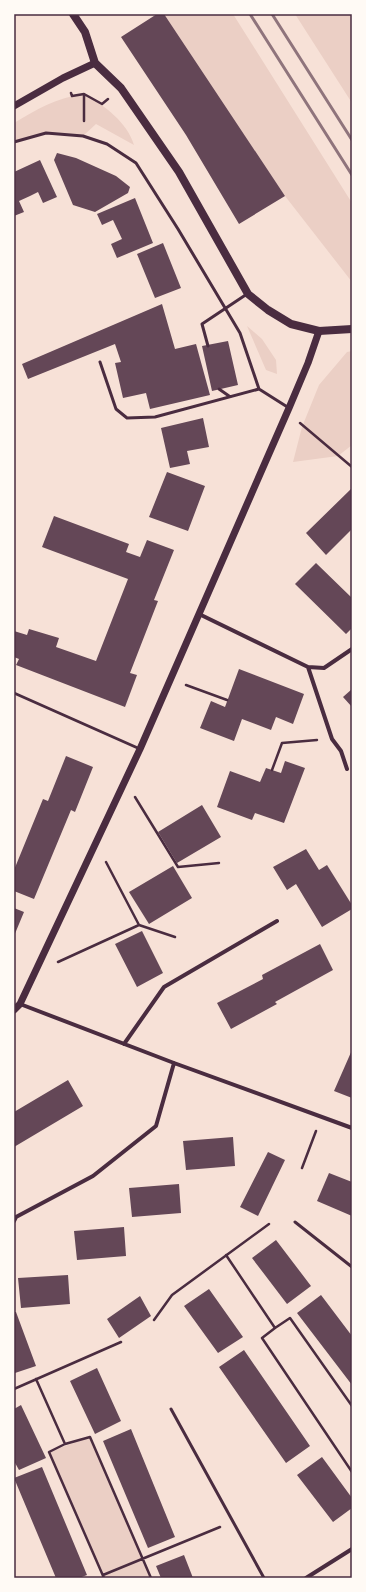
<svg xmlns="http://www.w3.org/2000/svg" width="366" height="1592" font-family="'Playfair Display',serif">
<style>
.green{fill:#ebcfc5}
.building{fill:#644757}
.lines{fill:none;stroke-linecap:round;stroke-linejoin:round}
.path{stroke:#4a2c40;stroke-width:2.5}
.service{stroke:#4a2c40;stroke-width:3}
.minor{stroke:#4a2c40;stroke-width:4}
.tertiary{stroke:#4a2c40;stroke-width:7}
.secondary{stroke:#4a2c40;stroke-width:8}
.rail{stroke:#8f747c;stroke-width:3}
.neatline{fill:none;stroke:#4a2c40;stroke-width:1.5}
</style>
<rect width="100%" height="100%" fill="#f7e1d7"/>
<path class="green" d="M162,14h71l119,189v79l-67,-86z
M295,14h57v89z
M84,94c21,12 43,28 50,51l-38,-21 -13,12 -37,-3 -32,9v-19c23,-14 42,-25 70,-29z
M247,326l15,13 14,21 1,14 -11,-4z
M352,351v94l-14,11 -45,6 9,-35 17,-42 28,-33z
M90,1437l61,141h-47l-55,-126z"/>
<path class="building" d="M157,14h7l121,182 -46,28 -53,-89 -65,-98z
M57,153l19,5 40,18 14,11 -2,6 -33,19 -22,-7 -19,-45z
M40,160l17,37 -14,6 -5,-11 -8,4 -11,5 5,11 -10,4v-44z
M135,198l18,45 -36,15 -6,-14 11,-5 -9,-19 -11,5 -5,-11z
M163,243l18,45 -26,10 -18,-44z
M162,304l13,45 21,-5 14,51 -60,14 -4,-16 -23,5 -8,-35 6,-1 -6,-18 -87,35 -6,-15z
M228,341l10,44 -26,6 -10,-45z
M203,418l6,29 -22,4 3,13 -20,4 -9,-40z
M167,472l38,14 -17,45 -39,-14z
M352,488v41l-26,26 -20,-22z
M54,516l75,28 -3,8 14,5 7,-17 27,10 -20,50 4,1 -28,72 7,2 -12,32 -109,-42 3,-6 -5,-2v-26l13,4 2,-6 30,9 -3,9 40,14 32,-82 -86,-32z
M316,563l36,35v30l-6,6 -51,-50z
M239,669l65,25 -11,30 -17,-7 -5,13 -29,-11 -8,22 -34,-13 11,-27 14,6z
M352,689v18l-9,-10z
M66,756l27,11 -18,45 -4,-2 -37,89 -20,-8v-21l29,-71 5,2z
M285,761l20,7 -21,55 -29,-10 -3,7 -35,-13 13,-36 30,11 6,-14 15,5z
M202,805l19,32 -44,26 -19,-31z
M306,849l13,21 8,-5 25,40v4l-30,18 -26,-43 -9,6 -14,-23z
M173,866l19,32 -43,26 -20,-32z
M14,908l10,4 -10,24z
M142,931l21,42 -26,14 -22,-43z
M320,944l13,26 -58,32 2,2 -46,25 -14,-26 46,-24 -1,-4z
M352,1050v48l-18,-7z
M68,1080l15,26 -69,41v-35z
M233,1137l2,29 -49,4 -3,-29z
M268,1152l17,8 -27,56 -18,-9z
M329,1173l23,9v34l-35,-15z
M179,1184l2,29 -49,4 -3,-29z
M124,1227l2,29 -49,4 -3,-29z
M276,1240l35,46 -24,18 -35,-46z
M68,1275l2,29 -49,4 -3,-30z
M209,1289l34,48 -25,16 -34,-47z
M321,1295l31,41v49l-55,-72z
M140,1296l11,20 -32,22 -12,-19z
M14,1312h2l20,54 -21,7z
M244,1350l66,96 -24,17 -67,-96z
M97,1368l24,53 -26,13 -25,-53z
M21,1405l25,53 -27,12 -5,-9v-52z
M131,1429l44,108 -27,11 -45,-107z
M322,1457l30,41v10l-19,14 -36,-47z
M42,1467l45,108 -8,3h-23l-42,-100z
M184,1555l9,23h-32l-5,-12z"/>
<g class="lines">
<path class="path" d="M71,93l1,3 12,-2 18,10 6,-5
M84,121v-27
M300,423l52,44
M186,685l41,15
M272,770l10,-27 35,-3
M135,797l43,70 41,-4
M106,862l33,63
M58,962l81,-37 36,12
M302,1168l14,-37
M226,1255l49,73 -13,10 90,134
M154,1320l18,-25 97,-71
M275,1328l15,-10 62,88
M36,1379l29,65 -16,8 55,126
M14,1389l107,-47
M65,1444l25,-7 61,141
M103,1575l117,-48"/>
<path class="service" d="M14,142l32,-9 37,3 24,8 29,19 42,66 62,104 19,56 30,19
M208,346l-6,-22 45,-30
M100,362l16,47 11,9 28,-1 104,-28
M219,389l10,7
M14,693l126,56
M295,1222l57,45
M171,1409l93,169"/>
<path class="minor" d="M199,614l109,53 16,1 28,-19
M308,667l24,72 9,12 6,18
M20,1004l154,59 178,65
M124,1044l40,-57 113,-66
M14,1221l2,-4 77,-41 63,-50 18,-63
M306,1578l46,-29"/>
<path class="tertiary" d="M14,106l49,-28 32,-15
M14,1010l6,-6 120,-255 149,-341 19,-45 11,-32"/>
<path class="secondary" d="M73,14l12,18 10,31 26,25 58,84 69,122 20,16 23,14 28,7 33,-2"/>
<path class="rail" d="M250,14l102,161
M272,14l80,126"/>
</g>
<rect width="366" height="1592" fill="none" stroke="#fffaf5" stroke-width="30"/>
<rect x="15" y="15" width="336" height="1562" class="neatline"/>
</svg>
